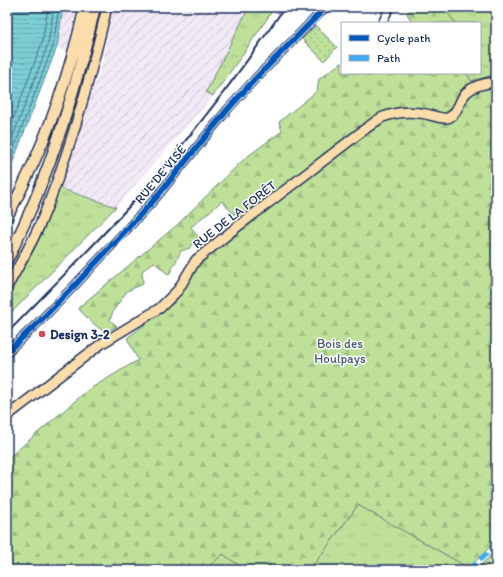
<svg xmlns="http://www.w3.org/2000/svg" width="503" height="577" font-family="Itim,sans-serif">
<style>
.industrial{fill:url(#industrial-furrows)}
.grass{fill:url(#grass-tufts);stroke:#6c887c}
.forest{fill:url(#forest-firs);stroke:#6c887c}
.park{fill:url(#park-dots);stroke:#6c887c}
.water{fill:url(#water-rules);stroke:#568ea4}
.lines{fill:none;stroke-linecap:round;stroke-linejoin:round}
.shore{stroke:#426f8d;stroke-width:1}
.minor-casing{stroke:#1b2f5e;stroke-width:10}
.major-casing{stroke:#1b2f5e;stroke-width:12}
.highway-casing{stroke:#1b2f5e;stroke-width:13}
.minor{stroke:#fff;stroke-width:7}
.major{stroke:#fbddab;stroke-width:9}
.highway{stroke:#fbddab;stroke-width:10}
.rail{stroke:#1b2f5e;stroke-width:2}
.quiet{stroke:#3fa9f5;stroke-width:5;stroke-dasharray:10 5;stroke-linecap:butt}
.cycleway-casing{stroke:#fff;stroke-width:8}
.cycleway{stroke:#0057b8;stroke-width:6}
.poi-dot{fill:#d1495b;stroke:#fff;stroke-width:1.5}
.labels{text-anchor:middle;stroke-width:3;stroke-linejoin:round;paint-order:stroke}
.street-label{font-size:13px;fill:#1b2f5e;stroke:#fff}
.poi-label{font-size:13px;font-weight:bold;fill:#1b2f5e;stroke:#fff;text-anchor:start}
.park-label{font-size:13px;fill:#445b6d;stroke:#fff}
</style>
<defs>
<pattern id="industrial-furrows" width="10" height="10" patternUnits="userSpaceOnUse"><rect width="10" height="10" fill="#f2e9f6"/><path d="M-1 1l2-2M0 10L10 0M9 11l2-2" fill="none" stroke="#cfc8d5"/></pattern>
<pattern id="grass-tufts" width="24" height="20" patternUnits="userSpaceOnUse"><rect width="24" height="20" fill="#bee099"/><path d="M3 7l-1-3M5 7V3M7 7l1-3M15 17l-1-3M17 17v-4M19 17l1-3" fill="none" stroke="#a3c086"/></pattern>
<pattern id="forest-firs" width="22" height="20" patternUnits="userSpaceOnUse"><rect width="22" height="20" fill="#bee099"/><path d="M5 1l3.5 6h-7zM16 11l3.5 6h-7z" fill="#a3c086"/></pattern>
<pattern id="park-dots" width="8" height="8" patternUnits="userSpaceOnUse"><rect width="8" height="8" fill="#bee099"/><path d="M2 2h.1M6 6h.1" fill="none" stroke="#a3c086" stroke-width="1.8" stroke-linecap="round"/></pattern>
<pattern id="water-rules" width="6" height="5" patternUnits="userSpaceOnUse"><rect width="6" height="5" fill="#7dced3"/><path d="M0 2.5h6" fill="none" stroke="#6bb1b8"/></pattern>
</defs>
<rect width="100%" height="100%" fill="#fff"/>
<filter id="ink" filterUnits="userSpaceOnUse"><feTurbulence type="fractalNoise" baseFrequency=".025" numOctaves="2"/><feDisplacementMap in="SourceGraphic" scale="8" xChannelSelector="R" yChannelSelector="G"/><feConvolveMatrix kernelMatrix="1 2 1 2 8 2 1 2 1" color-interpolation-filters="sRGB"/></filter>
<g filter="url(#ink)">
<path class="industrial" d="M63,7h15l-12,46 -9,-6z
M112,7h163l-32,47 -30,42 -97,111 -57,-19 44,-127z"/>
<path class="grass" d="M249,7h26l-32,47 -30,42 -7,-4z
M442,7h54v68l-6,1 -19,5 -5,-8h14v-50h-24z
M59,188l57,19 -109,110v-20z
M358,505l111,63 -4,2h-155z
M496,550v20h-20z
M223,554l18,13 43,3h-79z"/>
<path class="forest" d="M412,7h30l14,16h-43l-6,-9z
M342,62v11h124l5,8 19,-5 6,-1v466l-27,27 -111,-63 -48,65h-26l-43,-3 -18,-13 -18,16h-198v-111l81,-69 50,-30 -11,-22 48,-36 24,-40 46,-35 -23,-26 -31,26 7,10 -8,11 -9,3 -12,24 -15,-13 -12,9 1,13 -16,7 -14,20 -3,9 7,6 -12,7 -17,-14 -10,-11 99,-83 67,-66 38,-28 -3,-9 38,-31 2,-12z"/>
<path class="park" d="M316,26l21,21 -13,14 -22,-22z"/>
<path class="water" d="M7,7h56l-6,40 -50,130z"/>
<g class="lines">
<path class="shore" d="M7,135l35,-92 6,-36
M7,152l41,-108 6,-37
M7,166l46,-120 6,-39"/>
<g class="minor-casing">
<path id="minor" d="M382,23l8,-16
M11,348l30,-28 35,-36 78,-84 74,-91 27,-30 71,-72"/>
</g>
<g class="major-casing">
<path id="major" d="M7,287c12,-21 24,-42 34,-65 29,-69 49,-142 66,-215
M7,344l4,4 -4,4
M7,416l94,-72 59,-36 18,-18 18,-30 37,-30 132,-101c6,-4 12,-9 18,-12 13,-5 29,-6 43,-3 5,1 16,5 21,4 10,-2 12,-17 18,-24 7,-8 21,-11 31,-12"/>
</g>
<g class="highway-casing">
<path id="highway" d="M7,217c6,-12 13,-24 18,-36 27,-55 46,-114 60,-174
M7,260l5,-9c9,-21 20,-42 28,-64 23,-57 41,-120 55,-180"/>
</g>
<use href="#minor" class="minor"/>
<use href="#major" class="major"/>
<use href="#highway" class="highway"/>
<path class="rail" d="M7,333c48,-49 98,-98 143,-150 49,-56 93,-115 135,-176"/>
<path class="quiet" d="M469,570l27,-25"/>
<g class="cycleway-casing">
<path id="cycleway" d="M11,348l30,-28 35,-36 78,-84 74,-91 27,-30 71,-72"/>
</g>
<use href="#cycleway" class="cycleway"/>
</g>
</g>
<circle class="poi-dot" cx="42" cy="334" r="4"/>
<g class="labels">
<g class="street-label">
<text transform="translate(160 174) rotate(-50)" y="5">RUE DE VISÉ</text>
<text transform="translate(234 214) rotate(-38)" y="5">RUE DE LA FORÊT</text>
</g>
<g class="poi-label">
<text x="50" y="339">Design 3-2</text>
</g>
<g class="park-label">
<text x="340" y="348">Bois des<tspan x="340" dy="15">Houlpays</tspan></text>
</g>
</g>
<rect width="503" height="577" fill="none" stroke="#fff" stroke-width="24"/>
<rect x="12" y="12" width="479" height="553" fill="none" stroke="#1b2f5e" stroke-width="1.5" filter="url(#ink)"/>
<rect x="341" y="22" width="140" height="52" fill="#ffffff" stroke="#a4acbf"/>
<rect x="349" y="35" width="20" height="6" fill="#0057b8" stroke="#a4acbf"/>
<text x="377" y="42" font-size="12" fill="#1b2f5e">Cycle path</text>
<rect x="349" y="55" width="20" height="6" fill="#3fa9f5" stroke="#a4acbf"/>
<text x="377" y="62" font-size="12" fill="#1b2f5e">Path</text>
</svg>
